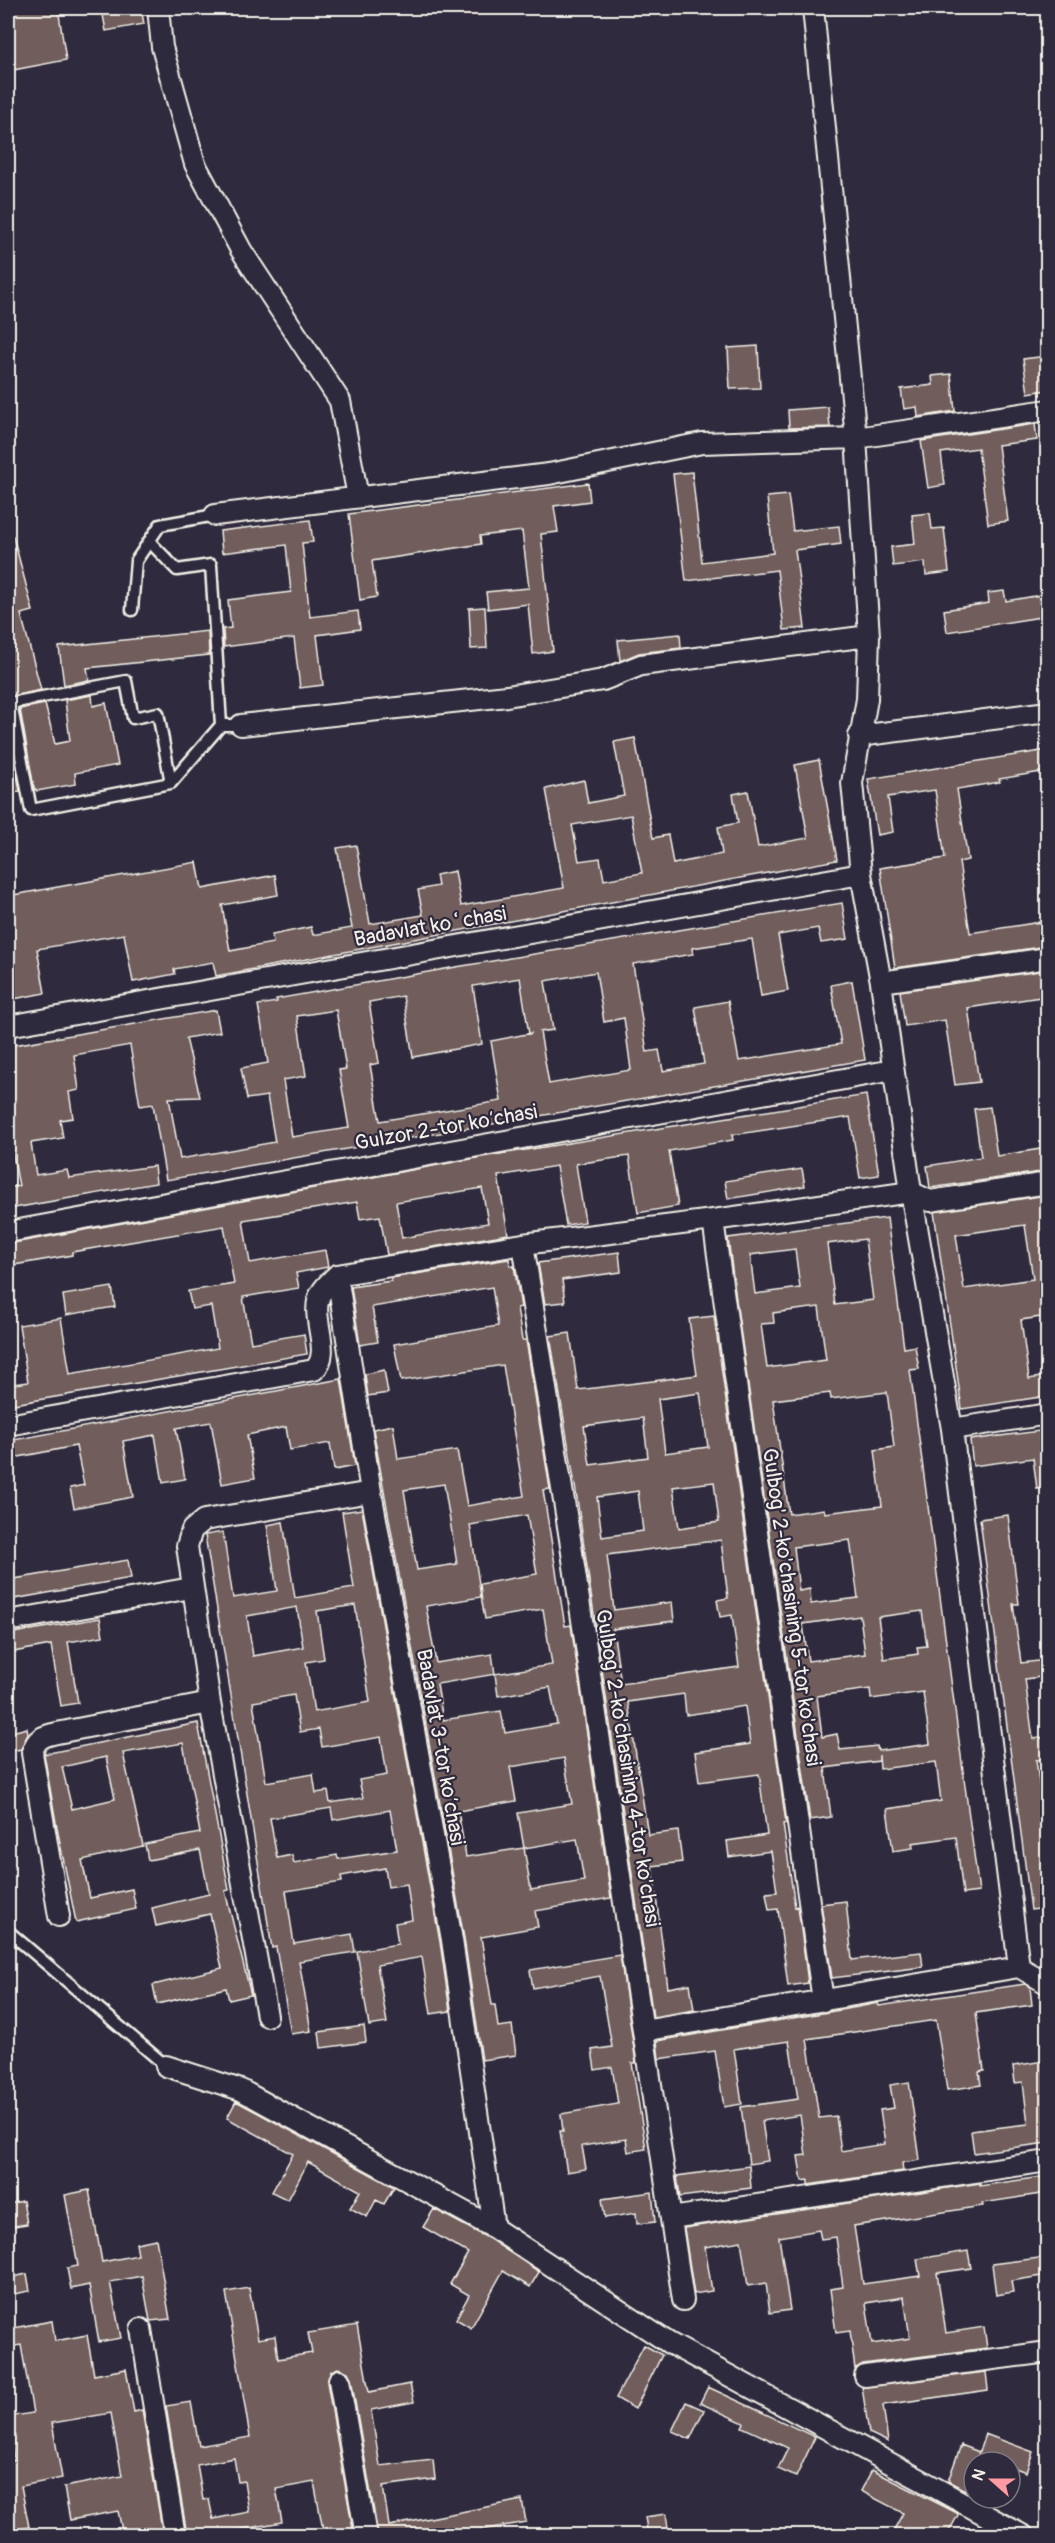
<svg xmlns="http://www.w3.org/2000/svg" width="1055" height="2543" font-family="Pangolin,sans-serif">
<style>
.building{fill:#6f5d5c;stroke:#f4f1e8;stroke-width:1.5;fill-rule:evenodd}
.lines{fill:none;stroke-linecap:round;stroke-linejoin:round}
.lane-casing{stroke:#f4f1e8;stroke-width:15}
.street-casing{stroke:#f4f1e8;stroke-width:24}
.lane{stroke:#2f2a3d;stroke-width:10}
.street{stroke:#2f2a3d;stroke-width:20}
.labels{text-anchor:middle;stroke-width:4.5;stroke-linejoin:round;paint-order:stroke}
.street-label{font-size:21px;fill:#f4f1e8;stroke:#2f2a3d}
</style>
<rect width="100%" height="100%" fill="#2f2a3d"/>
<filter id="ink" filterUnits="userSpaceOnUse"><feTurbulence type="fractalNoise" baseFrequency=".0167" numOctaves="2"/><feDisplacementMap in="SourceGraphic" scale="12" xChannelSelector="R" yChannelSelector="G"/><feConvolveMatrix kernelMatrix="1 2 1 2 8 2 1 2 1" color-interpolation-filters="sRGB"/></filter>
<g filter="url(#ink)">
<path class="building" d="M8,8h50l8,52 -58,11z
M141,8l3,16 -38,7 -3,-16z
M758,346l2,42 -30,1 -2,-41z
M1047,356v34l-19,3 -5,-34z
M951,374l4,37 -37,6 -1,-10 -13,2 -3,-20 32,-4 -1,-9z
M828,407l2,20 -41,1 -1,-18z
M1035,424l2,16 -39,5 10,76 -20,3 -10,-76 -37,5 4,32 -17,3 -7,-47z
M692,472l10,90 71,-9 -6,-56 21,-2 5,36 46,-5 2,18 -46,6 10,78 -21,2 -7,-60 -91,11 -13,-107z
M588,483l2,18 -36,5 4,26 -17,2 12,117 -20,3 -5,-50 -40,5 -2,-17 43,-4 -7,-57 -42,5 1,8 -109,17 5,36 -17,3 -11,-86z
M930,513l2,16 12,-1 5,44 -23,3 -1,-13 -32,4 -2,-19 24,-3 -3,-29z
M310,520l3,22 -11,1 8,74 48,-6 2,18 -43,6 6,50 -23,3 -6,-50 -70,9 -1,-18 8,-1 -3,-28 63,-8 -5,-47 -64,8 -2,-22z
M8,536h5l20,75 -12,3 20,76 -33,7z
M1004,591l2,10 41,-7v22l-100,16 -3,-22 45,-7 -1,-10z
M485,607l2,41 -16,1 -2,-41z
M208,631l1,24 -122,13 2,12 -25,5 -5,-38z
M680,634l1,14 -42,5 -19,8 -2,-21z
M92,695l1,11 13,-3 12,62 -43,8 1,11 -39,7 -3,-3 -14,-79 25,-5 10,40 15,-3 -5,-41z
M8,725l12,66 -12,3z
M635,738l18,100 15,-3 5,29 49,-10 -4,-27 20,-4 -5,-29 15,-3 10,56 50,-9 -13,-73 24,-5 18,100 -621,116 -3,-14 -39,7 1,5 -42,8 -9,-48 -87,15 8,44 -37,7v-104l189,-34 5,27 73,-14 3,20 -56,10 8,46 43,-8 -1,-8 39,-8 2,8 39,-7 -15,-80 19,-3 14,79 53,-9 -5,-25 20,-4 -2,-11 19,-4 6,35 103,-18 -18,-99 38,-9 4,23 36,-7 -10,-54zM631,815l11,58 -38,7 -4,-22 -21,3 -7,-36z
M1047,750v21l-48,8 1,3 -43,7 11,71 -9,2 11,71 77,-12v25l-152,22 -15,-100 65,-10 -10,-68 -47,7 5,35 -16,3 -9,-56z
M842,903l6,36 -27,4 -3,-15 -40,7 10,56 -27,5 -9,-57 -60,9 1,6 -60,10 14,88 12,-2 4,21 41,-7 -9,-57 33,-6 11,60 102,-17 -10,-59 21,-4 13,79 -699,120 -13,-76 -13,2 -10,-61 -56,10 5,35 -10,2 4,26 -13,2 3,18 -32,5 5,32 31,-5 2,8 85,-12 2,17 -148,26v-21l11,-2 -11,-57v-83l208,-36 4,22 -34,6 14,59 -31,1 11,61 95,-17 -8,-46 -20,3 -6,-31 27,-5 -10,-58 19,-3 -1,-3 180,-32zM596,972l8,50 20,-4 7,52 -82,14 -9,-52 13,-2 -8,-49zM520,978l9,56 3,-1 -41,8 10,60 -121,20 -10,-56 9,-2 -10,-61 34,-6 10,61 69,-13 -9,-58zM336,1010l10,59 -7,1 10,58 -57,9 -9,-57 23,-4 -9,-60z
M1047,970v26l-79,12 11,74 -24,3 -10,-65 -40,6 -5,-35z
M866,1095l13,80 -19,3 -10,-61 -118,18 1,5 -64,11 9,55 -40,7 -9,-57 -53,8 9,58 -19,3 -10,-59 -58,10 10,58 -121,21 -7,-39 -20,3 -3,-17 -114,18 7,43 75,-13 3,17 -32,6 3,15 -56,9 8,46 53,-9 3,20 -299,51v-20l20,-3 -9,-57 42,-7 9,56 148,-26 -7,-42 -19,3 -4,-18 46,-7 -10,-58 -152,26v3l-64,11v-22l474,-87zM482,1188l6,35 -86,15 -6,-36z
M990,1107l7,49 50,-8v23l-117,17 -3,-22 54,-9 -7,-48z
M802,1169l3,17 -77,13 -3,-18z
M1047,1195v121l-26,4 8,59 18,-3v20l-85,13 -28,-197zM1025,1225l8,54 -69,10 -8,-54z
M887,1218l17,130 11,-2 4,23 -9,1 69,522 -16,2 -7,-57 -44,6 1,5 -20,3 -6,-42 54,-8 -5,-39 -56,7 -1,-14v6l-54,7 6,49 -21,3 -73,-513 -9,-69zM865,1239l8,61 -38,5 -8,-61zM795,1249l5,39 -45,6 -5,-39zM819,1307l7,53 -59,8 -6,-44 13,-1 -1,-10zM887,1392l7,55 -19,3 7,56 -57,7 -1,-4 -35,5 -16,-114 57,-7 1,6zM850,1540l8,58 -47,6 -1,-15 -11,2 -5,-44zM922,1611l5,35 -10,1 1,7 -34,5 -6,-42zM860,1616l5,38 -57,7 -5,-37zM870,1689l1,10 52,-7 7,52 -52,7 -1,-5 -37,4 -3,-16 -15,3 -5,-41z
M619,1252l2,20 -59,8 3,22 -20,2 -7,-41z
M509,1259l1,7h4l7,41 -4,1 5,32h4l24,149 -7,1 22,136 6,-1 40,273 -76,13 3,16 -57,10 11,68h3l3,22 14,-2 4,30 -34,5 -18,-122 -91,-509 20,-4 5,34 59,-9 10,56 57,-10 -21,-131 -102,16 -7,-37 104,-18 -6,-39 -120,20 6,35 -18,3 -9,-58 40,-6v-3zM444,1484l13,80 -40,6 -13,-80zM527,1515l10,59 -57,10 2,18 3,17 58,-10 9,56 -57,9 -3,-20 -56,9 -10,-57 55,-9 -11,-72zM495,1674l3,22 52,-9 7,37 -52,9 -4,-22 -58,9 -6,-36zM564,1758l8,46 -54,9 6,35 -58,9 -8,-46 58,-10 -6,-34zM577,1839l7,42 -53,9 -7,-42z
M112,1287l3,20 -49,8 -3,-20z
M714,1316l72,507 -3,1 12,83 3,-1 10,77 -20,3 -10,-77 -9,1 -3,-17 11,-1 -6,-41 -42,6 -2,-16 40,-6 -8,-61 -60,8 -4,-30 55,-8 -5,-38 -59,9 -2,-21 -56,8 20,133 30,-4 4,31 -30,4 16,122 22,-4 4,26 -41,7 -78,-532 -25,-149 20,-3 8,57 75,-9 44,-6 -8,-56zM700,1393l8,54 -43,6 -7,-54zM643,1418l5,39 -58,8 -6,-39zM714,1482l5,40 -40,6 -6,-41zM638,1491l5,40 -41,6 -5,-40zM721,1540l7,58 -11,2 3,17 12,-2 7,52 -118,17 -8,-55 61,-8 -2,-19 -58,8 -7,-55z
M384,1370l4,23 -20,3 -3,-22z
M341,1379l14,87 -21,4 -4,-27 -40,7 -4,-23 -39,8 8,43 -33,6 -11,-62 -35,6 9,51 -22,4 -8,-48 -32,6 10,56 -59,11 -4,-20 14,-3 -8,-39 -68,13v-18z
M1047,1430v58l-10,1 -4,-31 -60,8 -3,-26z
M362,1509l78,433 10,69 -19,3 -9,-57 -45,8 10,58 -18,3 -12,-75 41,-7 -3,-21 17,-3 -5,-36 -19,3 -3,-19 -44,8 1,6 -56,9 8,53 58,-10 3,18 -56,9 12,70 -20,3 -15,-87 -4,1 -67,-413 18,-3 10,66 44,-7 -10,-66 16,-3 12,76 59,-10 -12,-76zM355,1605l15,97 -56,10 -8,-50 18,-3 -7,-48zM297,1607l6,40 -50,9 -6,-40zM294,1695l6,37 19,-3 3,18 59,-10 6,38 -28,5 4,18 -33,5 -2,-12 -12,2 -3,-19 -47,8 -13,-80zM331,1808l2,12 57,-10 7,40 -59,9 -1,-4 -43,8 -2,-8 -15,3 -7,-40z
M1008,1515l11,89h-6l8,59 26,-3v16l-22,3 8,60 14,-2v22l-11,1 5,35 6,-1v37l-4,1 4,38v38l-16,2 -51,-391z
M128,1560l3,18 -123,22v-20z
M100,1618l3,18 -35,6 10,61 -17,3 -10,-61 -43,8v-19z
M198,1723l31,167 -4,1 26,104 -22,5 -3,-12 -69,16 -4,-19 69,-17 -12,-54 -54,12 -4,-18 57,-14 -9,-44 -52,10 -3,-16 55,-11 -17,-90 -60,10 20,93 -61,14 8,38 42,-9 4,20 -60,13 -19,-94 -13,-74zM106,1757l9,42 -43,10 -10,-42z
M27,1728l1,6 -7,15 -13,3v-19z
M846,1901l6,59 69,-8 2,15 -91,11 -11,-74z
M620,1955l16,108h-4l14,86 -18,3 -2,-13 -44,7 4,23 -19,3 -7,-41h3l-2,-17 57,-10 -6,-37 -17,3 -3,-20 20,-3 -12,-71 -67,12 -3,-18z
M1025,1984l5,3 2,18 -56,8 8,58 -5,1 2,13 -34,5 -11,-70 -129,19 12,79 17,-2 5,35 44,-7 -5,-34 14,-2 -4,-23 19,-3 11,78 -18,3 1,8 -95,14v-5l-6,1 -4,-25 8,-1 -6,-40 -38,6 6,40 -19,3 -8,-57 57,-8 -9,-58 -55,8 8,55 -18,3 -9,-56 -56,8 -2,-18 201,-34 20,-4 1,3z
M364,2026l2,16 -45,6 -2,-16z
M1043,2061l4,33v49l-73,10 -3,-22 57,-7 -5,-42 -8,1 -2,-17z
M236,2101l158,86 -10,17 -8,-4 -9,17 -17,-9 10,-17 -52,-29 -20,38 -16,-8 21,-38 -66,-36z
M749,2166l2,22 -71,9 -3,-21z
M1047,2176v17l-65,10 1,3 -129,20 9,58 57,-8 -3,-17 51,-8 3,17 -34,5 9,60 38,-6 3,21 -124,16 -8,5 -5,-38 -14,2 -6,-44 13,-2 -7,-50 -15,2 -2,-9 -40,7 11,73 -20,3 -4,-30 -18,3 -7,-45 -36,6 7,44 -18,3 -10,-66 296,-45v3zM904,2297l6,41 -38,6 -6,-41z
M89,2190l13,72 36,-7 -2,-12 20,-4 14,80 -20,2 -8,-45 -32,6 11,56 -22,4 -10,-57 -18,4 -4,-21 11,-2 -13,-71z
M652,2192l3,30 -18,2 -1,-11 -31,5 -3,-19z
M23,2201l4,23 -19,3v-23z
M434,2209l54,29 51,34 -9,15 -27,-16 -32,57 -15,-9 13,-24 -19,-11 18,-31 -45,-26z
M1047,2257v18l-36,6 2,11 -17,3 -4,-31z
M27,2274l3,17 -22,4v-17z
M249,2288l9,51 17,-3 3,23 34,-6 -4,-20 49,-8 12,67 41,-8 4,18 -43,8 9,56 53,-6 2,19 -52,7 6,40 133,-26 4,22 -74,13h-74l-27,-157 -3,-6 -10,-4 -7,3 -4,11 27,153h-30l-10,-53 -38,7 6,33 -55,10 1,3h-41l-21,-129 25,-4 8,44 51,-9 -24,-145zM234,2458l4,24 6,-1 5,31 -36,7 -4,-20 -6,1 -6,-35z
M52,2321l3,20 32,-6 7,40 32,-6 8,43 8,-2 21,125h-40l-5,-24 -48,9 -6,-33 58,-11 -11,-63 -59,10 10,55 -41,8 8,41 -21,4v-71h6l-6,-43 25,-4 -12,-68 -13,2v-18z
M644,2345l18,10 -27,54 -19,-11z
M986,2372l2,18 -105,15 5,37 -19,-9 -7,-46z
M708,2387l107,50 -19,40 -18,-8 10,-21 -46,-21 2,-4 -44,-20z
M686,2402l18,8 -14,29 -18,-8z
M985,2434l48,18 -7,20 -16,-6v-4h-12l-20,-7z
M961,2445l18,7 -14,38 -17,-9z
M872,2470l85,43 1,2 -11,20h-56l12,-22 -42,-22z
M666,2514l3,21h-21l-3,-18z"/>
<g class="lines">
<g class="lane-casing">
<path id="lane" d="M149,541l28,29 34,-5 10,160h20
M132,610l4,-49 24,-36 55,-10
M171,783l-13,-70 -25,5 -7,-37 -115,22 20,107 140,-27 50,-58
M8,1931l158,135"/>
</g>
<g class="street-casing">
<path id="street" d="M158,8l4,39 33,117 46,86 99,151 18,96
M813,8l43,430 13,198 -2,63 -15,84 9,91 20,108 30,210 41,237 67,538
M215,515l334,-41 153,-31 154,-5 192,-28
M241,725l266,-29 96,-16 38,-15 228,-29
M859,736l189,-24
M881,982l167,-24
M8,1026l853,-152
M713,1220l110,781
M8,1232l885,-162
M523,1244l47,295 113,761
M337,1275l34,217 81,448 42,288
M8,1425l306,-55c20,-18 -6,-54 7,-77 4,-7 11,-13 16,-18l186,-31 190,-24 198,-28 19,9 118,-18
M952,1429l96,-15
M8,1621l183,-33
M59,1916l-27,-163c4,-15 11,-17 25,-20l153,-30
M267,2016l-57,-313 -23,-157 5,-16 12,-10 167,-28
M643,2031l376,-64 29,17
M166,2066l75,24 253,138 175,115 355,193
M671,2218l377,-57
M141,2329l34,207
M865,2376l183,-24
M339,2380l27,156"/>
</g>
<use href="#lane" class="lane"/>
<use href="#street" class="street"/>
</g>
</g>
<g class="labels">
<g class="street-label">
<text transform="translate(430 926) rotate(-10)" y="7">Badavlat koʻchasi</text>
<text transform="translate(446 1127) rotate(-10)" y="7">Gulzor 2-tor koʼchasi</text>
<text transform="translate(792 1607) rotate(82)" y="7">Gulbog' 2-ko'chasining 5-tor ko'chasi</text>
<text transform="translate(441 1747) rotate(80)" y="7">Badavlat 3-tor koʼchasi</text>
<text transform="translate(628 1768) rotate(81)" y="7">Gulbog' 2-ko'chasining 4-tor ko'chasi</text>
</g>
</g>
<rect width="1055" height="2543" fill="none" stroke="#2f2a3d" stroke-width="30"/>
<rect x="15" y="15" width="1025" height="2513" fill="none" stroke="#f4f1e8" stroke-width="2" filter="url(#ink)"/>
<g transform="translate(992 2480) rotate(291)"><circle r="28" fill="#2f2a3d" stroke="#7e7a81" stroke-width="1.5"/>
<path d="M0-4.5L10 22L0 15L-10 22Z" fill="#ff9aa2"/>
<text y="-9" font-size="16" font-weight="bold" text-anchor="middle" fill="#f4f1e8">N</text>
</g>
</svg>
